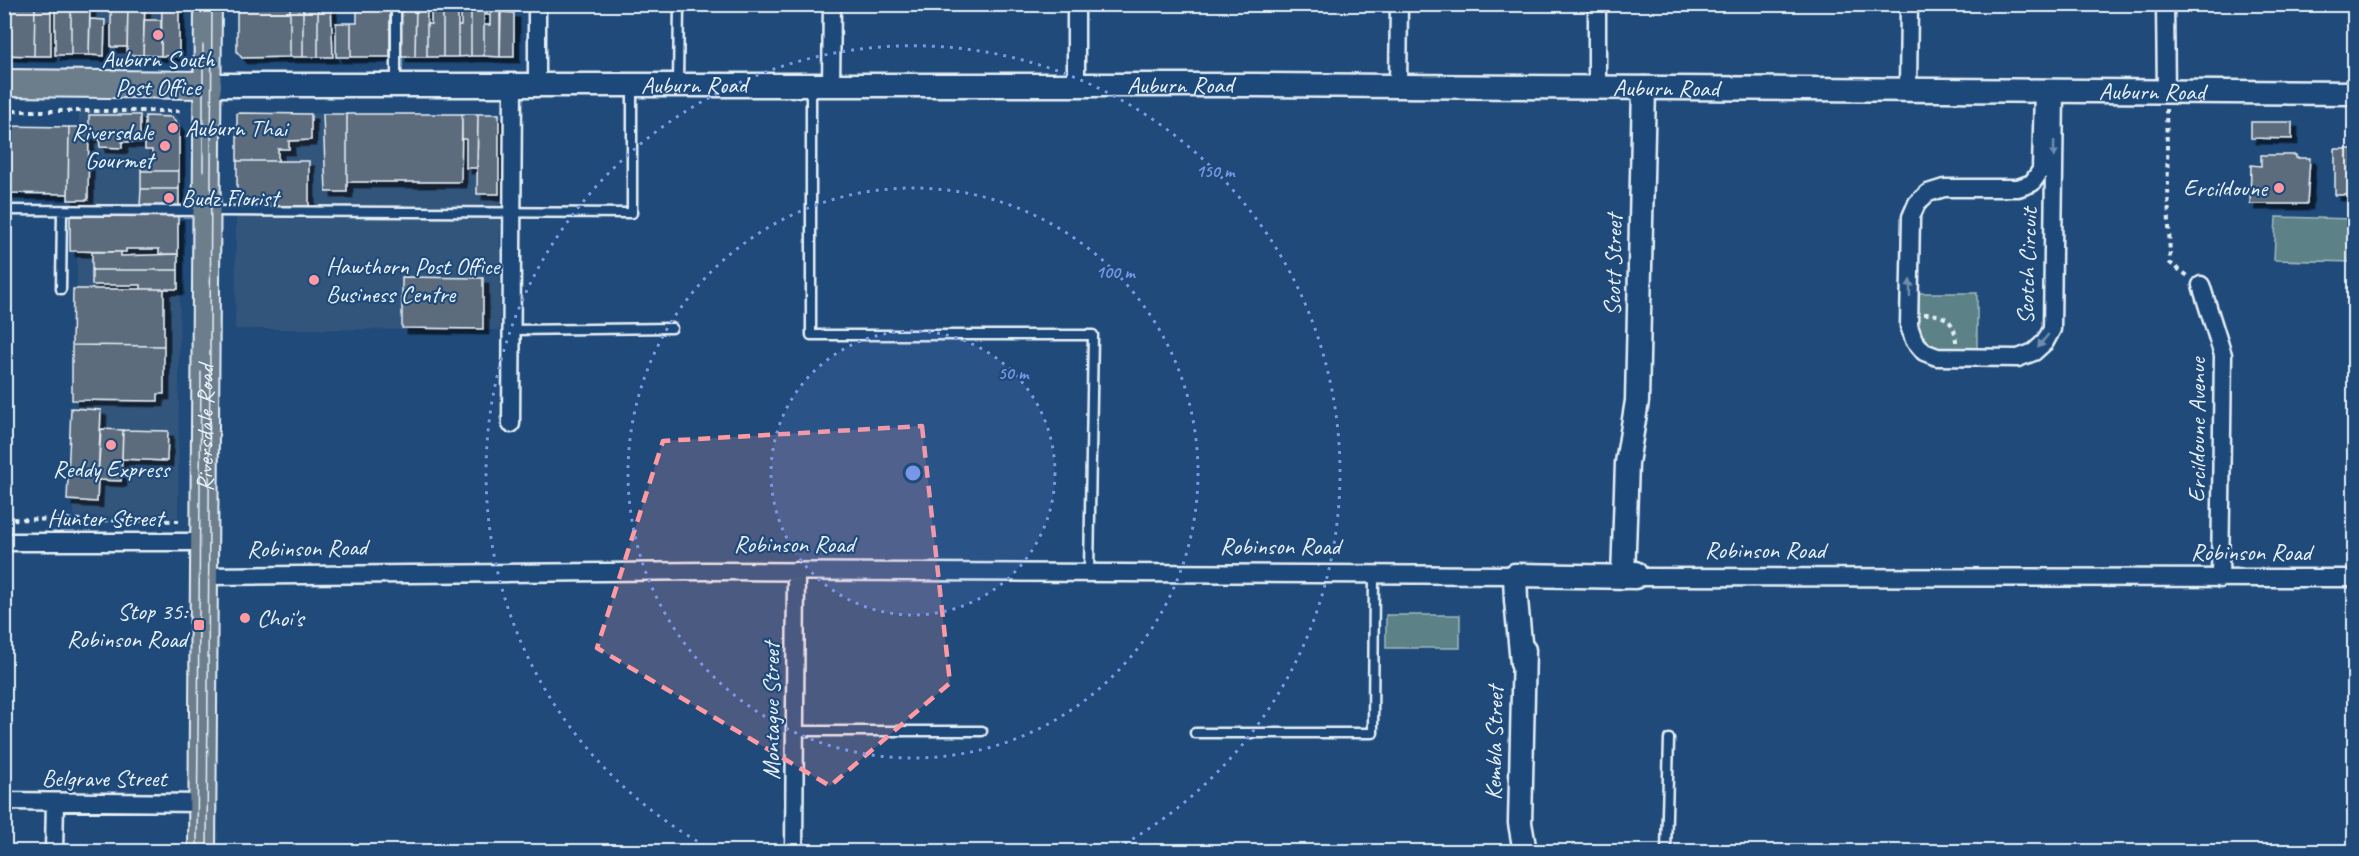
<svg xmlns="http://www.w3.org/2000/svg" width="2359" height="856" font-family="Caveat,sans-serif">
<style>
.built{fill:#32547b}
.green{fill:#5b8187;stroke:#a2b9c0;stroke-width:1.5}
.building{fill:#5d6c7c;stroke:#e8f1f8;stroke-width:1.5;filter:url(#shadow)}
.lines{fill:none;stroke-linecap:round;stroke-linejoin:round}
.lane-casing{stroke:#e8f1f8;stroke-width:13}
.street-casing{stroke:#e8f1f8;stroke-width:21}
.secondary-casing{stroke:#e8f1f8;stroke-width:27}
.primary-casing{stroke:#e8f1f8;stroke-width:30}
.path{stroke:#e8f1f8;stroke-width:4;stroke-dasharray:4.5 4.5;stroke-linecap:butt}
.lane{stroke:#1f4a7a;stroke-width:8}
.street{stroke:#1f4a7a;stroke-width:16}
.secondary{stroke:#1f4a7a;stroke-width:22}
.primary{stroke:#6c7d8c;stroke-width:26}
.tram{stroke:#e8f1f8;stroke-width:1.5}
.oneway{fill:#6f8dac}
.marked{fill:#ff9aa2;fill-opacity:0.2;stroke:#ff9aa2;stroke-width:4.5;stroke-dasharray:12 8;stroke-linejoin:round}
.ring{fill:none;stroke:#7897e6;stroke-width:3;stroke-dasharray:3 6}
.poi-dot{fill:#ff9aa2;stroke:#1f4a7a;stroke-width:2}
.labels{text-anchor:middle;stroke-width:4.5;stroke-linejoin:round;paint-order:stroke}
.poi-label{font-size:24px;fill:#e8f1f8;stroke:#1f4a7a;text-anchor:start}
.street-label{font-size:24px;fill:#e8f1f8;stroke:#1f4a7a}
.centre{fill:#7897e6;stroke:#1f4a7a;stroke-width:3}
.ring-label{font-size:18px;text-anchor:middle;font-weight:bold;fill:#7897e6;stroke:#1f4a7a;stroke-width:4.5;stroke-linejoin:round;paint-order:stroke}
</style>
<defs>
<filter id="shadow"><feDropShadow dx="5.5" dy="5.5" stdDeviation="0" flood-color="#0009"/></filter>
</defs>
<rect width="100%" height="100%" fill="#1f4a7a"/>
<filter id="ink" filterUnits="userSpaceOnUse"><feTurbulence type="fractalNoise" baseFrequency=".0167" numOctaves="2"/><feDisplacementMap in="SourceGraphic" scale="12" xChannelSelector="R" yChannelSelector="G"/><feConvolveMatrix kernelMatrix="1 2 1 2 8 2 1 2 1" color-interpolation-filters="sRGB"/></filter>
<g filter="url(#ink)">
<path class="built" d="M5,5h176l-1,48 -4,5 -171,-1z
M79,109l95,5 7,7 -3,397 -104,-2z
M237,113l262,1 1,216 -265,-1z"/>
<path class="green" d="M2276,217l78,2v43l-80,-2z
M1914,293h63v58l-46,-1 -15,-20z
M1386,615h74v33h-74z"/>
<path class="building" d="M4,4h31l-1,52 -30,-1z
M35,4h16v52h-17z
M55,4h16v51h-16z
M71,4h19l-1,51h-18z
M111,4h17l-1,43h-16z
M128,4h17l-2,51h-16z
M162,4h17v47l-4,5h-14z
M237,4h53v53l-48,1 -5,-6z
M290,4h13v53h-13z
M303,4h15v53h-15z
M318,4h13l2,53h-15z
M357,4h33v53h-39v-34h6z
M401,4h15l-1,53h-14z
M416,4h11v53h-12z
M431,4h12v53h-16v-33h4z
M443,4h15v53h-15z
M461,4h10v52l-13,1v-31h3z
M471,4h13v52h-13z
M486,5h14v52l-16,-1v-31h6v-10h-4z
M501,12l13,1v44h-14z
M90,19l15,1 -1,36 -15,-1z
M144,20h17v36l-18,-1z
M336,23h15v34h-15z
M237,113l74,1v26l-22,1v8h-11v12h-41z
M323,114h24v78h-21z
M347,114h115l-1,68h-114z
M462,114h16l-1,54h-11v-29h-4z
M478,114h21v80h-22z
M89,115h51v27h-18v6l-22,-1 -1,-10h-10z
M145,116l27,1 7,10v44h-38v-10h11v-11h-7z
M2251,122h41v17l-41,-1z
M4,126l65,1 -1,67 -64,-1z
M69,127h20l-1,73h-20z
M2335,149h19v50h-3v-4h-16z
M2261,155h35v3h14l-3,46h-57l1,-39 10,1z
M237,161h72v47l-72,-1z
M141,171h38v18h-38z
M141,189h38v18l-39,-1z
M70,215h108v39h-19v-5h-33v3l-56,-1z
M92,252h29v4l57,-2v16h-86z
M92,270h86v19h-37v-4h-49z
M402,277l81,1v51l-81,-1z
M73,289h91v57l-92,-1z
M72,345l92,1v48h-6v7l-86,-1z
M71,408l30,2 -4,92 -30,-2z
M101,429l22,1 -2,51 -23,-1z
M123,430l45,1 -1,30 -45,-2z"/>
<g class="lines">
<g class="lane-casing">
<path id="lane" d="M396,4v81
M678,85l1,-81
M811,86v249h282l-4,237
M4,210l628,3v-128
M61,289l1,-77
M512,330l160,-2
M794,731h188
M1195,733h178l1,-159
M1666,852l3,-113"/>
</g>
<g class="street-casing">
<path id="street" d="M2165,4l1,88
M537,85v-81
M831,85l1,-81
M1076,85v-81
M1398,86l1,-82
M1597,88v-84
M1908,89l1,-85
M2043,90l-2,80 -9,13 -14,5h-74l-16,5 -11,10 -6,14 -2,109 5,14 10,12 13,5 81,1 16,-6 11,-10 7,-13 3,-238
M2201,285l22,70 -3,224
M511,424l2,-339
M4,542h201
M205,576l503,-5 807,4
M1635,577l719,1
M4,801l199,2
M54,852l1,-50
M794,852l2,-281"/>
</g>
<g class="secondary-casing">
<g id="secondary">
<path id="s1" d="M208,85h1048l1098,8"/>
<path d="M1623,577l4,-114 10,-62 7,-313"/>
<path d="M1524,650l-4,173 5,29"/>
<path d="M1522,663l-6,-63 -1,-25 120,2v-4"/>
</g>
</g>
<g class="primary-casing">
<g id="primary">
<path d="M4,83l204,2"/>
<path id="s2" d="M202,852l6,-848"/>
</g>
</g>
<path class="path" d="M2166,109l4,154 18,13
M4,111h179
M1924,314c20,0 31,6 32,28
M4,519l175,2"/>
<use href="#lane" class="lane"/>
<use href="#street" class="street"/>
<use href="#secondary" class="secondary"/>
<use href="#primary" class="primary"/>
<path class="tram" d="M203,171v-126
M197,852l4,-480
M207,852l5,-848"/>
</g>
<defs><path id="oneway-solid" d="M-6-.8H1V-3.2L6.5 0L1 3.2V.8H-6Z" transform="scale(1.5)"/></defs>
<g class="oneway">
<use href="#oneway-solid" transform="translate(2054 149) rotate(91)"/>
<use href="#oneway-solid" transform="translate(1910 288) rotate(-89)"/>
<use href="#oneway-solid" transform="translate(2043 341) rotate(128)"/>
</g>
</g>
<path class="marked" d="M922,426l28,257 -120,103 -233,-138 66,-207z"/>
<circle cx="913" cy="473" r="142" fill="#7897e6" fill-opacity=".12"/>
<g class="ring">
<circle cx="913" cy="473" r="142"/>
<circle cx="913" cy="473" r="285"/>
<path d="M713 850A427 427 0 1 1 1113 850"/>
</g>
<g class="poi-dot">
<circle cx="158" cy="35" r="6"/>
<circle cx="173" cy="128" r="6"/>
<circle cx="165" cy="146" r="6"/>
<circle cx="2279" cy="188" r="6"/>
<circle cx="169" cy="198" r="6"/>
<circle cx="314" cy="280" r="6"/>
<circle cx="111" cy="445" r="6"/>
<circle cx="245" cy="618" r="6"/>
<rect x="193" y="619" width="12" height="12" rx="3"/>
</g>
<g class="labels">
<g class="poi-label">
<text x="158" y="67" text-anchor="middle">Auburn South<tspan x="158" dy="28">Post Office</tspan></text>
<text x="185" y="136">Auburn Thai</text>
<text x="153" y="140" text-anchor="end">Riversdale<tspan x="153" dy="28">Gourmet</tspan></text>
<text x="2267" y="196" text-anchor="end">Ercildoune</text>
<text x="181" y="206">Budz Florist</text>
<text x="326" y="274">Hawthorn Post Office<tspan x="326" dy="28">Business Centre</tspan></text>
<text x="111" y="477" text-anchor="middle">Reddy Express</text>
<text x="187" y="619" text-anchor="end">Stop 35:<tspan x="187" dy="28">Robinson Road</tspan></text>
<text x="257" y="626">Choi's</text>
</g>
<g class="street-label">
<text dy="8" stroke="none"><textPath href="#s1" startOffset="486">Auburn Road</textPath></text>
<text dy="8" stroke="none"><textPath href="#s1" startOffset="972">Auburn Road</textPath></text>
<text dy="8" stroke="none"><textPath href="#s1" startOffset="1458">Auburn Road</textPath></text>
<text dy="8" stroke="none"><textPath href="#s1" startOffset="1944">Auburn Road</textPath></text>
<text transform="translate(1613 265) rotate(-89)" y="8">Scott Street</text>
<text transform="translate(2027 266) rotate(-88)" y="8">Scotch Circuit</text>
<text dy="8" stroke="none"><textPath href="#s2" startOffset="424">Riversdale Road</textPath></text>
<text transform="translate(2197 430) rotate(-90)" y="8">Ercildoune Avenue</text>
<text x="105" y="526">Hunter Street</text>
<text x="794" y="552">Robinson Road</text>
<text x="1280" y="554">Robinson Road</text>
<text transform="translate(307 548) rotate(-1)" y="8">Robinson Road</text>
<text x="1765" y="558">Robinson Road</text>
<text x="2251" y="560">Robinson Road</text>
<text transform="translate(771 711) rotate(-90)" y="8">Montague Street</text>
<text transform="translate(1494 743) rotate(-89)" y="8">Kembla Street</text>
<text x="104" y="786">Belgrave Street</text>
</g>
</g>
<circle cx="913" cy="473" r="9" class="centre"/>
<g class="ring-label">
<text x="1215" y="177">150 m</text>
<text x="1115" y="278">100 m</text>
<text x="1013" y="379">50 m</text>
</g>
<rect width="2359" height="856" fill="none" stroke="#1f4a7a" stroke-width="24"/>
<rect x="12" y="12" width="2335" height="832" fill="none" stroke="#e8f1f8" stroke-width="2" filter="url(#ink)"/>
</svg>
